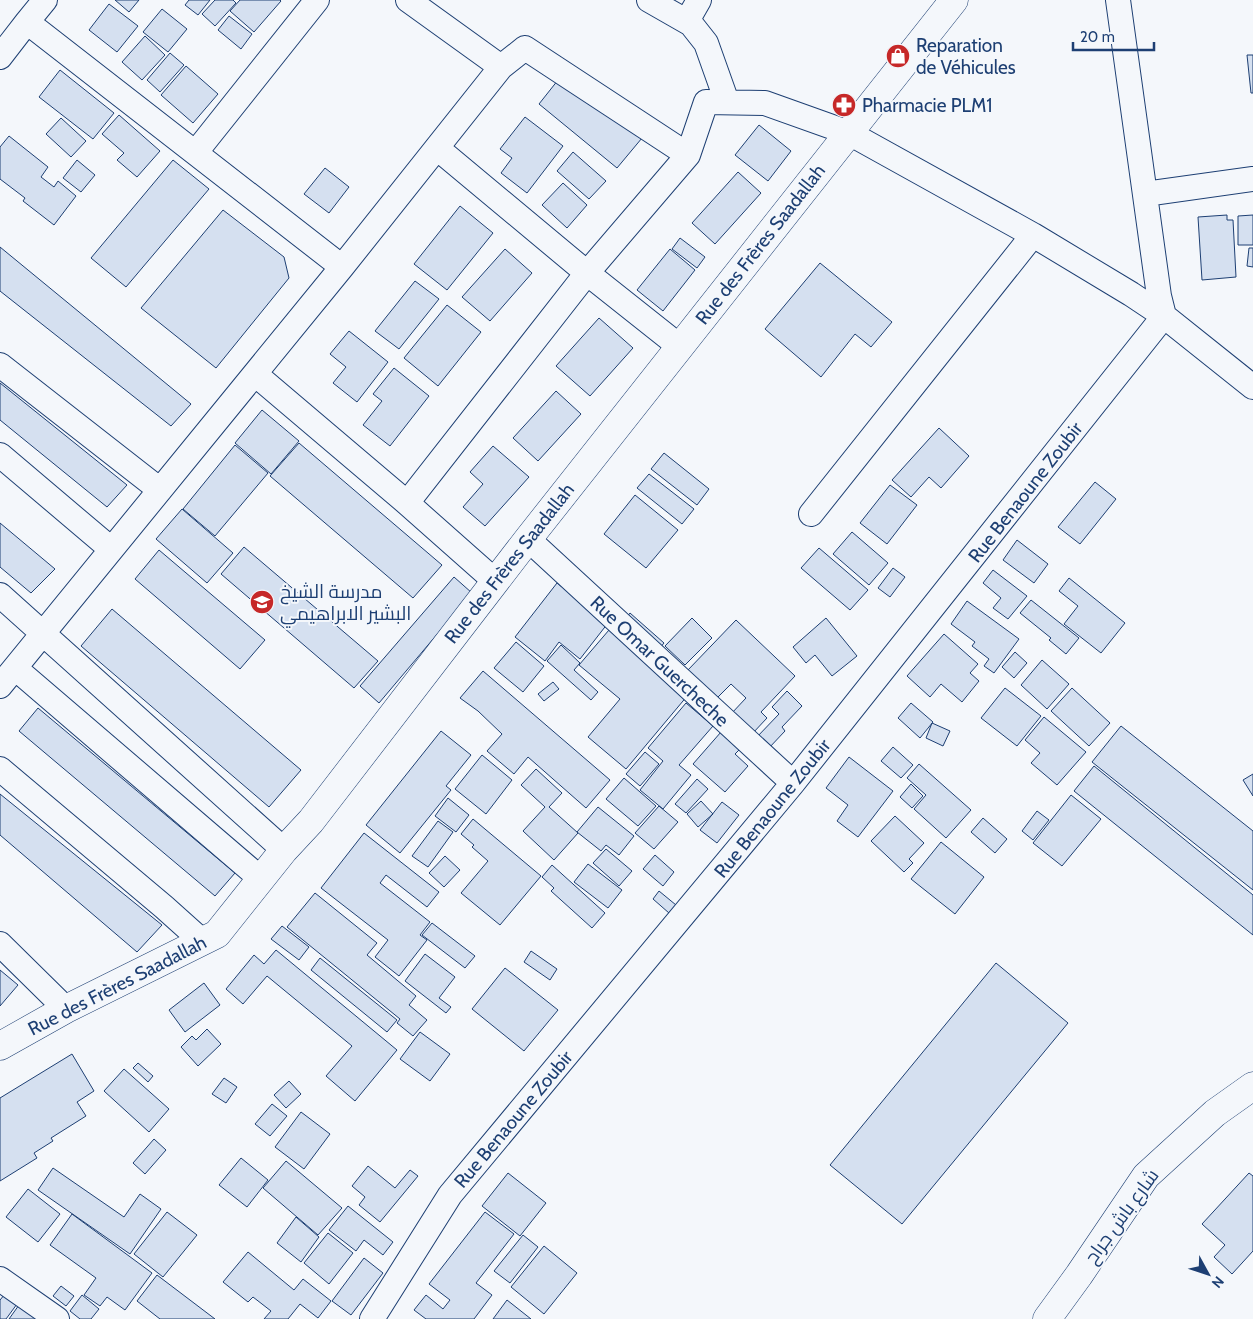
<svg xmlns="http://www.w3.org/2000/svg" width="1253" height="1319" font-family="Cabin,Cairo,sans-serif">
<style>
.building{fill:#d5e0f0;stroke:#1d3f73}
.lines{fill:none;stroke-linecap:round;stroke-linejoin:round}
.minor-casing{stroke:#1d3f73;stroke-width:26}
.tertiary-casing{stroke:#1d3f73;stroke-width:29}
.secondary-casing{stroke:#1d3f73;stroke-width:29}
.minor{stroke:#f4f7fb;stroke-width:24}
.tertiary{stroke:#f4f7fb;stroke-width:28}
.secondary{stroke:#f4f7fb;stroke-width:28}
.labels{text-anchor:middle;stroke-width:4;stroke-linejoin:round;paint-order:stroke}
.poi-label{font-size:19px;fill:#1d3f73;stroke:#f4f7fb;text-anchor:start}
.street-label{font-size:19px;fill:#1d3f73;stroke:#f4f7fb}
</style>
<rect width="100%" height="100%" fill="#f4f7fb"/>
<path class="building" d="M115,0h24l-10,12z
M189,0h21l-12,15 -13,-10z
M215,0h18l3,3 -21,23 -13,-12z
M240,0h40l1,1 -27,31 -24,-21z
M109,4l29,22 -21,26 -28,-22z
M162,9l25,20 -19,23 -25,-20z
M229,16l23,18 -11,15 -23,-19z
M145,36l20,19 -23,25 -20,-18z
M170,53l14,12 -24,27 -13,-12z
M1247,55h6v38h-2z
M186,66l32,28 -25,29 -32,-28z
M60,70l54,43 -21,26 -54,-42z
M562,75l80,63 -25,30 -78,-64z
M119,115l41,36 -23,26 -20,-17 7,-7 -22,-19z
M525,117l38,29 -36,47 -26,-20 11,-15 -12,-9z
M61,118l25,23 -15,16 -25,-23z
M759,125l32,26 -23,30 -33,-26z
M9,136l39,31 -7,10 13,10 4,-6 18,15 -22,29 -31,-24 2,-3 -25,-19v-32z
M573,152l33,29 -17,18 -32,-28z
M77,160l18,15 -14,17 -18,-14z
M173,160l36,29 -83,98 -35,-29z
M325,168l24,19 -20,26 -25,-19z
M738,172l23,21 -46,51 -23,-21z
M563,183l24,22 -20,23 -25,-23z
M460,206l33,27 -46,57 -33,-26z
M223,210l61,47 5,21 -73,90 -75,-60z
M1227,215v5h6l3,57 -34,3 -4,-63z
M1253,215v30h-15v-29z
M680,238l25,19 -8,11 -25,-19z
M0,247l191,157 -20,22 -171,-135z
M1249,248h4v19l-6,-1z
M505,249l27,24 -42,48 -28,-24z
M670,249l25,21 -32,41 -26,-21z
M820,263l72,59 -21,25 -16,-13 -34,43 -56,-48z
M415,281l24,18 -40,50 -24,-18z
M447,305l34,27 -43,54 -34,-28z
M599,318l34,30 -43,48 -34,-30z
M349,331l39,31 -31,40 -24,-19 13,-16 -16,-13z
M394,368l35,28 -39,50 -27,-21 19,-24 -9,-7z
M0,383l127,102 -20,22 -107,-87z
M556,391l25,23 -43,47 -25,-23z
M262,410l37,31 -28,33 -36,-31z
M939,428l30,28 -28,32 -12,-11 -18,20 -19,-17z
M299,443l143,122 -29,33 -143,-122z
M235,445l33,28 -53,63 -32,-27z
M493,446l36,31 -44,49 -22,-19 20,-23 -13,-12z
M664,453l45,36 -12,16 -46,-36z
M649,474l45,35 -12,15 -45,-36z
M1095,482l21,17 -36,45 -22,-17z
M890,485l27,20 -30,39 -27,-21z
M635,495l43,35 -32,38 -42,-34z
M182,509l51,44 -26,30 -51,-44z
M0,523l55,46 -24,24 -31,-26z
M852,532l36,31 -19,22 -36,-31z
M1017,540l31,24 -14,19 -31,-23z
M244,547l134,114 -24,27 -133,-114z
M819,548l49,42 -18,20 -49,-42z
M159,550l106,90 -25,29 -105,-90z
M893,568l12,9 -15,20 -12,-9z
M993,570l34,26 -19,23 -15,-11 8,-10 -18,-15z
M454,577l18,16 -93,110 -19,-17z
M1069,578l56,45 -24,30 -37,-29 14,-18 -19,-15z
M557,583l51,40 -28,36 -21,-17 -14,19 -30,-24z
M1031,600l48,38 -13,16 -17,-14 2,-2 -31,-25z
M967,601l52,38 -25,34 -10,-7 5,-7 -17,-13 3,-4 -24,-18z
M112,609l189,161 -32,37 -188,-161z
M630,613l34,30 -9,11 -34,-30z
M692,618l20,20 -27,27 -20,-19z
M826,618l31,38 -25,20 -17,-21 -9,8 -13,-16z
M736,620l59,56 -34,36 6,6 -15,16 -21,-20 15,-16 -15,-14 -15,15 -29,-28z
M609,630l79,65 -62,74 -38,-32 32,-38 -41,-34z
M944,634l34,30 -8,9 9,8 -17,21 -21,-18 -11,13 -23,-21z
M516,642l28,24 -21,26 -29,-24z
M561,645l19,18 -6,7 24,22 -7,8 -44,-39z
M1015,652l12,11 -13,15 -12,-11z
M1042,660l27,24 -22,25 -26,-24z
M483,671l127,109 -24,28 -58,-51 -14,17 -27,-23 15,-17 -24,-23 -18,-13z
M553,682l6,7 -15,12 -6,-7z
M1005,688l36,28 -24,30 -36,-28z
M1072,688l38,35 -21,23 -38,-35z
M787,691l15,15 -20,21 3,4 -17,18 -12,-11 23,-24 -7,-7z
M686,703l27,23 -34,39 12,10 -28,34 -23,-19 23,-29 -15,-13z
M911,703l22,19 -13,16 -22,-20z
M38,708l197,165 -20,23 -196,-165z
M1044,717l42,35 -29,33 -26,-22 9,-10 -15,-13z
M932,723l18,8 -7,15 -17,-8z
M1121,726l132,105v59l-161,-128z
M441,731l30,24 -25,31 5,4 -51,63 -34,-28z
M721,732l19,17 -5,5 13,12 -23,26 -32,-28z
M893,747l20,18 -12,13 -20,-17z
M645,752l14,12 -19,22 -14,-12z
M482,755l30,25 -26,34 -31,-25z
M849,757l44,34 -35,46 -21,-16 11,-16 -22,-17z
M919,764l52,46 -25,28 -32,-29 12,-14 -19,-17z
M1094,766l159,129v40l-179,-144z
M536,769l26,24 -13,14 29,26 -24,27 -31,-29 22,-24 -24,-22z
M1253,774v22l-10,-16z
M624,778l32,28 -18,20 -32,-27z
M697,779l11,10 -22,24 -11,-9z
M911,784l12,12 -11,12 -12,-11z
M0,794l162,131 -25,27 -137,-117z
M1071,795l30,24 -39,47 -29,-23z
M448,798l21,17 -13,17 -21,-16z
M701,801l12,13 -15,13 -11,-13z
M722,802l17,13 -22,28 -17,-13z
M659,806l19,16 -24,27 -19,-16z
M598,807l36,29 -15,19 -13,-10 -5,6 -24,-19z
M1037,811l12,9 -16,20 -11,-9z
M895,816l29,27 -15,16 4,4 -9,9 -33,-31z
M983,818l24,21 -12,14 -24,-21z
M473,819l68,57 -41,49 -39,-32 27,-32 -16,-14 2,-2 -13,-11z
M438,821l15,11 -25,35 -16,-11z
M364,833l75,59 -12,15 -41,-32 -6,8 50,39 -10,13 7,5 -28,36 -24,-19 13,-17 -67,-52z
M941,842l43,35 -29,37 -44,-35z
M606,849l26,22 -13,15 -26,-23z
M655,855l19,17 -11,14 -20,-17z
M445,856l15,14 -16,17 -15,-14z
M588,864l34,26 -14,18 -34,-26z
M552,865l53,48 -13,15 -41,-37 3,-3 -12,-11z
M659,891l17,14 -7,8 -16,-14z
M315,893l62,50 -10,12 49,41 -7,9 18,15 -14,16 -16,-13 3,-4 -113,-92z
M432,923l43,33 -10,12 -43,-33z
M282,926l27,21 -10,13 -28,-21z
M276,950l121,100 -42,51 -29,-25 26,-30 -85,-70 -24,28 -17,-15 28,-34 10,9z
M531,951l26,18 -7,11 -26,-18z
M425,954l30,23 -16,21 12,9 -5,6 -41,-32z
M320,958l77,62 -10,12 -76,-62z
M996,963l72,60 -166,201 -72,-59z
M505,968l53,42 -34,41 -52,-42z
M0,970l18,15 -18,21z
M204,983l16,22 -35,27 -16,-22z
M207,1029l14,15 -23,22 -17,-19 11,-11 4,4z
M420,1032l30,22 -20,27 -30,-22z
M72,1054l22,37 -17,11 9,14 -35,22 2,3 -19,12 3,5 -37,23v-83z
M138,1063l15,13 -5,6 -15,-14z
M124,1069l45,40 -20,23 -45,-41z
M224,1078l13,9 -11,16 -14,-9z
M289,1081l12,13 -15,14 -12,-13z
M272,1104l15,12 -17,20 -15,-12z
M301,1112l29,22 -26,35 -29,-22z
M154,1139l12,11 -21,24 -12,-11z
M241,1158l27,22 -21,27 -28,-22z
M286,1161l56,47 -24,27 -55,-47z
M368,1166l27,22 15,-18 8,6 -38,46 -21,-17 6,-8 -13,-11z
M53,1168l71,49 16,-23 21,15 -31,45 -92,-64z
M508,1173l38,30 -26,33 -38,-30z
M1249,1173l4,3v75l-21,23 -18,-17 11,-12 -23,-21z
M28,1189l32,25 -22,28 -32,-25z
M348,1206l45,36 -10,13 -19,-15 -8,11 -27,-21z
M167,1212l30,23 -34,42 -29,-23z
M485,1212l29,22 -38,49 16,12 -18,24h-48l-12,-9 12,-15 17,14 7,-9 -21,-16z
M72,1214l80,59 -27,37 -18,-13 -7,9 -16,-11 12,-17 -46,-33z
M296,1217l23,20 -18,25 -24,-19z
M328,1233l25,20 -24,31 -25,-21z
M523,1235l15,12 -28,36 -16,-12z
M544,1246l33,27 -33,41 -33,-27z
M248,1252l46,38 9,-11 28,22 -13,17 -18,-14 -12,15h-24l7,-8 -18,-14 -5,5 -25,-20z
M364,1258l19,15 -32,42 -19,-14z
M157,1275l58,44h-55l-23,-18z
M61,1286l13,10 -8,10 -13,-10z
M5,1294l12,10 -11,15h-6v-19z
M82,1295l17,14 -8,10h-11l-10,-8z
M507,1300l24,19h-38z
M19,1305l17,14h-27z"/>
<g class="lines">
<g class="minor-casing">
<path id="minor" d="M408,0l93,67 24,-19 163,107 18,-53 59,1 84,30 184,102 98,59 33,22 89,71
M649,0l42,24 15,19 21,59
M687,21l12,-21
M27,22l18,-22
M0,57l27,-35 315,245
M437,148l150,125 92,73
M196,152l121,-152
M1145,194l108,-15
M0,365l160,125
M255,374l152,129 88,78
M0,455l111,94
M407,503l180,-230 101,-118
M811,514l222,-279
M528,539l265,244
M0,595l284,255
M15,668l246,211
M0,686l342,-419 159,-200
M0,769l164,138 39,35
M0,944l66,65
M0,1279l57,40
M372,1319l78,-124 343,-412 371,-467 -5,-20 -41,-296"/>
</g>
<g class="tertiary-casing">
<path id="tertiary" d="M0,1046l66,-37 151,-75 67,-84 27,-29 217,-282 426,-539"/>
</g>
<g class="secondary-casing">
<path id="secondary" d="M1047,1319l32,-44 67,-99 69,-63 38,-27"/>
</g>
<use href="#minor" class="minor"/>
<use href="#tertiary" class="tertiary"/>
<use href="#secondary" class="secondary"/>
</g>
<defs>
<g id="shop-disc" transform="scale(1.25)"><circle r="9.5" fill="#c62828" stroke="#f4f7fb"/><path d="M-5-2.5h2.3a2.7 3.5 0 0 1 5.4 0H5L5.5 6h-11ZM-1.5-2.5h3a1.5 2.3 0 0 0-3 0Z" fill="#fff"/></g>
<g id="pharmacy-disc" transform="scale(1.25)"><circle r="9.5" fill="#c62828" stroke="#f4f7fb"/><path d="M-2-6h4v4h4v4h-4v4h-4v-4h-4v-4h4Z" fill="#fff"/></g>
<g id="school-disc" transform="scale(1.25)"><circle r="9.5" fill="#c62828" stroke="#f4f7fb"/><path d="M0-5L7-2L0 1L-7-2ZM-4 1L0 2.5L4 1V4Q0 6-4 4Z" fill="#fff"/></g>
</defs>
<g fill-rule="evenodd">
<use href="#shop-disc" x="898" y="56"/>
<use href="#pharmacy-disc" x="844" y="105"/>
<use href="#school-disc" x="262" y="602"/>
</g>
<g class="labels">
<g class="poi-label">
<text x="916" y="52">Reparation<tspan x="916" dy="22">de Véhicules</tspan></text>
<text x="862" y="112">Pharmacie PLM1</text>
<text x="280" y="598">مدرسة الشيخ<tspan x="280" dy="22">البشير الابراهيمي</tspan></text>
</g>
<g class="street-label">
<text transform="translate(760 244) rotate(-52)" y="7">Rue des Frères Saadallah</text>
<text transform="translate(1025 492) rotate(-52)" y="7">Rue Benaoune Zoubir</text>
<text transform="translate(509 563) rotate(-52)" y="7">Rue des Frères Saadallah</text>
<text transform="translate(660 661) rotate(43)" y="7">Rue Omar Guercheche</text>
<text transform="translate(772 808) rotate(-51)" y="7">Rue Benaoune Zoubir</text>
<text transform="translate(117 985) rotate(-27)" y="7">Rue des Frères Saadallah</text>
<text transform="translate(513 1119) rotate(-50)" y="7">Rue Benaoune Zoubir</text>
<text transform="translate(1121 1216) rotate(-54)" y="7">شارع باش جراح</text>
</g>
</g>
<g transform="translate(1208 1274) rotate(130)" stroke="#f4f7fb" stroke-width="4" paint-order="stroke">
<path d="M0-4L9 19L0 12L-9 19Z" fill="#1d3f73"/>
<text y="-8" font-size="14" font-weight="bold" text-anchor="middle" fill="#1d3f73">N</text>
</g>
<path d="M1073 42v8h81v-8" fill="none" stroke="#1d3f73" stroke-width="2.5"/>
<text x="1080" y="42" font-size="15" fill="#1d3f73" stroke="#f4f7fb" stroke-width="4" paint-order="stroke">20 m</text>
</svg>
